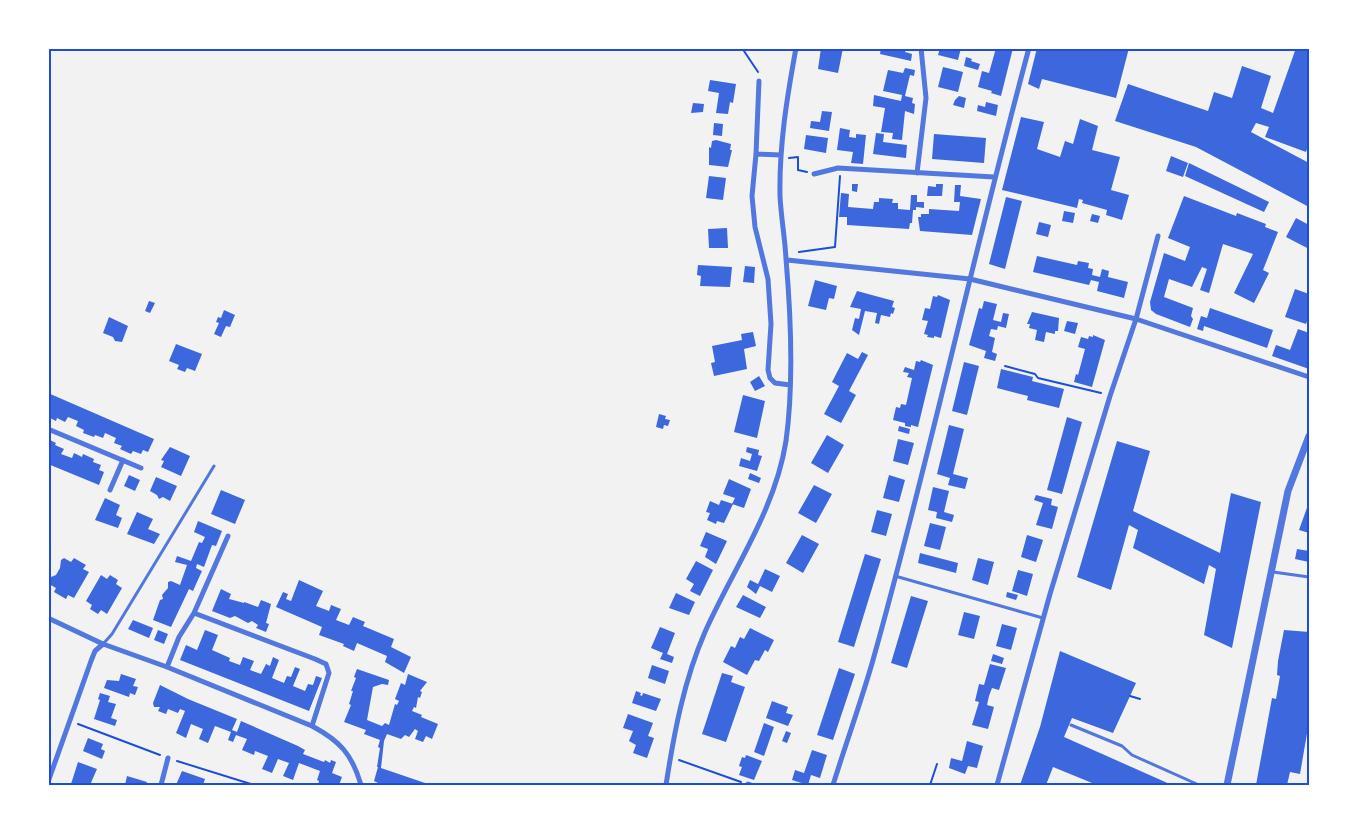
<svg xmlns="http://www.w3.org/2000/svg" width="1357" height="833" font-family="'Titillium Web',sans-serif">
<style>
.building{fill:#3d67dc}
.lines{fill:none;stroke-linecap:round;stroke-linejoin:round}
.path{stroke:#1d4ed8;stroke-width:2}
.service{stroke:#5277de;stroke-width:3}
.minor{stroke:#5277de;stroke-width:5}
.tertiary{stroke:#5277de;stroke-width:7}
.neatline{fill:none;stroke:#1d4ed8;stroke-width:2}
</style>
<rect width="100%" height="100%" fill="#f2f2f2"/>
<path class="building" d="M821,48h22l-5,25 -20,-4z
M881,48h25l-1,4 7,2 -1,7 -31,-7z
M940,48h21l-3,12 -20,-5z
M996,48h17l-12,48 -10,-3 1,-2 -14,-4 4,-16 7,2z
M1037,48h92l-13,50 -74,-19 -3,10 -11,-5z
M1296,48h13v95l-3,9 -41,-15 4,-10 -13,-4 -5,9 58,31v44l-113,-60 -81,-26 13,-37 80,27 6,-19 18,6 10,-32 29,10 -10,32 12,5z
M966,57l6,2 -1,2 9,3 -2,6 -14,-4z
M943,67l20,5 -5,20 -20,-5z
M905,68l10,2 -1,6 -4,-1 -5,21 8,2 -1,5 3,1 -1,10 -9,-3 -3,29 -10,-1 1,-6 -12,-1 4,-24 -12,-2 1,-11 27,6 1,-6 -19,-4 5,-21 15,3z
M710,80l26,4 -3,19 -3,-1 -2,12 -12,-1 3,-20 -11,-2z
M959,96l7,2 -2,10 -11,-3 2,-5z
M986,102l12,3 -2,11 -19,-5 1,-6 7,2z
M693,103l11,1 -1,8 -12,1z
M822,111l10,1 -3,19 -19,-3 1,-7 9,1z
M1021,117l23,5 -7,27 23,8 5,-16 8,3 7,-25 18,7 -6,24 28,7 -9,33 18,5 -7,25 -16,-5 1,-5 -25,-7 1,-3 -4,-1 -2,9 -75,-18z
M714,123l9,1 -1,12 -9,-1z
M840,128l10,2 -1,7 7,1v-4l10,1 -3,29 -12,-1 2,-11 -16,-2z
M876,133l8,1 -1,8 24,3 -1,13 -33,-4z
M934,134l52,4 -2,25 -52,-4z
M806,135l22,3 -2,15 -22,-4z
M716,140l15,4 -1,6h2l-4,17 -19,-2v-18l2,1 1,-7z
M1171,156l17,7 -5,14 -17,-6z
M1189,163l80,39 -5,10 -79,-36z
M709,176l17,2 -3,22 -17,-2z
M852,184h6l-1,8 -5,-1z
M936,184h7l-1,12h-15l1,-10 8,1z
M955,185h6l-1,11 21,3 -9,36 -52,-4 -2,-14h3v-3h8v-5l30,2 1,-9h-6z
M841,193l8,1 -1,13 25,2 1,-7h5v-4l14,1 -1,4h6v6l12,1 1,-15h6v7h7v6l-8,-1v3h-3l-1,13h-2l-1,6 -62,-4v-8h-8z
M1184,196l52,20 1,-3 29,11 -1,3 13,5 -15,38 6,3 -15,30 -20,-10 19,-39 -30,-10 -14,49 -9,-3 7,-21 -5,-2 -10,20 -23,-8 -5,18 29,11 -2,8 2,3 -3,8 -34,-13 -5,-4 -1,-8 14,-49 21,8 5,-14 -22,-9z
M1006,197l16,4 -17,68 -16,-5z
M1064,211l11,2 -2,10 -11,-2z
M1092,214l8,2 -2,7 -8,-2z
M1296,218l13,7v24l-23,-12z
M1039,222l12,3 -3,12 -12,-3z
M727,228l1,20h-19l-1,-19z
M1037,256l40,9 1,-4 11,2 -1,5 5,1 -1,6 8,2 2,-8 7,2 -1,6 20,5 -4,16 -27,-7 2,-9 -8,-2 -2,5 -56,-13z
M698,265l34,2 -2,20 -30,-1 1,-10 -4,-1z
M745,266l10,1 -1,16 -11,-1z
M815,280l22,6 -3,13 -5,-1 -3,12 -18,-4z
M1295,289l14,5v22l-3,8 -21,-7z
M857,291l37,10 -2,6 3,1 -2,6 -2,-1 -1,4 -9,-2 -2,9 -4,-1 2,-10 -12,-2 -6,24 -7,-5 3,-12 4,1 2,-10 -11,-2z
M938,295l12,5 -9,38 -7,-2v2l-7,-1 1,-2 -4,-1 4,-13 -6,-1 3,-12 5,1 3,-13 4,1z
M149,301l6,2 -5,10 -5,-2z
M984,301l13,3 -4,16 8,2 2,-9 6,1 -3,14 -8,-2 -1,4 -6,-1 -2,7 6,2 -3,14 5,2 -2,7 -11,-3 2,-7 -17,-6 10,-37 3,1z
M1210,308l63,22 -6,18 -63,-22 -1,5 -6,-2 4,-13 6,2z
M224,310l11,5 -5,12 -4,-1 -5,11 -7,-3 5,-11 -3,-1 2,-5 3,1z
M1032,312l27,6 -1,13h-3v3l-9,-2 -2,10 -9,-2 2,-10 -8,-2 1,-4h-3z
M109,317l19,9 -6,16 -7,-1 -2,-4 -10,-4z
M1067,321l11,2 -3,11 -11,-3z
M1298,329l11,4v36l-37,-13 4,-11 14,5z
M753,332l3,14 -12,3 3,20 -33,7 -3,-13 4,-1 -3,-16 30,-6 -1,-6z
M1093,335l12,5 -13,47 -18,-5 2,-8 2,1 7,-26 -7,-2 3,-10 7,2 1,-3 4,1z
M176,344l26,10 -7,17 -8,-3 -2,4 -8,-3 2,-4 -10,-4z
M862,352l6,3 -19,36 7,4 -15,28 -17,-9 15,-28 -7,-4 15,-29 11,6z
M921,360l12,5 -15,62 -7,-2v2l-6,-1v-3l-12,-3 3,-13 4,1 1,-4 5,1 6,-27 -5,-1 2,-4 -6,-1 2,-5 9,3 2,-9 4,1z
M964,362l15,4 -12,49 -15,-4z
M1001,369l32,8 -1,4 32,8 -5,19 -32,-8 1,-4 -31,-8z
M759,376l6,10 -10,5 -5,-9z
M48,393l106,46 -6,13 -5,-2 -2,4 -8,-3 -2,3 -11,-5 2,-3 -8,-3 2,-5 -11,-5 -2,5 -8,-3 -1,2 -11,-4 1,-3 -8,-4 2,-5 -10,-4 -3,5 -8,-4 -1,3 -8,-4z
M743,395l22,6 -8,37 -23,-6z
M659,414l7,2 -1,3 5,1 -2,6 -4,-1 -1,4 -7,-2z
M1067,417l15,5 -20,72 -15,-4z
M949,425l15,4 -11,45 15,4 -3,11 -17,-4 2,-7 -13,-4z
M899,426l11,3 -1,5 -11,-3z
M827,435l17,10 -16,28 -17,-10z
M48,439l8,4 -1,2 9,4 -3,5 11,4 2,-5 8,4 1,-3 11,5 -1,3 8,3 -2,5 5,2 -5,13 -51,-21z
M898,439l16,4 -6,22 -15,-4z
M1117,441l33,10 -17,60 87,42 11,-60 30,9 -29,146 -28,-13 12,-66 -7,-4 -5,19 -71,-36 5,-18 -9,-5 -18,65 -34,-13z
M170,447l20,9 -9,20 -20,-9 3,-6 -3,-1z
M747,447l12,3 -1,5 4,1 -5,15 -18,-5 2,-8 9,3 2,-7 -6,-2z
M750,473l11,5 -2,5 -11,-4z
M129,475l11,5 -5,11 -11,-5z
M889,475l16,5 -6,22 -16,-4z
M156,477l21,9 -7,15 -7,-4 -4,2 -2,-4 -7,-4z
M729,479l22,10 -7,19 -12,-4 3,-6 -12,-4z
M814,485l18,9 -16,29 -18,-10z
M933,487l16,4 -5,21 10,3 -2,7 -16,-4 1,-6 -9,-2z
M221,490l24,10 -10,24 -24,-10z
M1036,495l16,4 -1,6 7,2 -6,22 -16,-4 7,-22 -9,-3z
M105,498l15,7 -4,10 6,3 -4,10 -23,-8z
M721,500l12,4 -9,19 -7,-2 -1,3 -9,-4 3,-7 -4,-1 4,-11 9,4z
M1309,502v31l-10,-3z
M877,510l15,4 -6,22 -15,-4z
M137,512l16,7 -5,10 12,5 -6,10 -27,-10z
M198,521l24,10 -6,15 -4,-1 -8,22 -7,-3 -1,4 6,3 -5,11 -4,9 -4,-2 -18,38 -18,-7 7,-20 3,-1 -1,-4 6,-7v-6l3,-1 9,4 7,-20 -12,-3 2,-6 14,5 8,-19 3,1 3,-6 -11,-5z
M930,523l16,4 -6,23 -16,-4z
M706,532l21,9 -11,23 -11,-7 3,-8 -8,-3z
M802,535l17,9 -16,29 -17,-10z
M1027,535l16,5 -7,22 -15,-5z
M1297,549l12,2v11l-14,-3z
M920,553l38,10 -2,10 -38,-10z
M865,554l16,5 -27,88 -16,-5z
M64,558l7,4 3,-4 12,7 -3,4 6,3 -15,26 -6,-3 -2,4 -12,-7 2,-4 -7,-4 2,-7 5,-2 4,-7 1,-8z
M978,558l16,4 -6,23 -16,-5z
M696,561l17,9 -13,26 -10,-5 4,-7 -8,-5z
M765,569l15,7 -8,16 -12,-6 -4,8 -9,-7 3,-7 8,4z
M1018,570l15,4 -6,22 -15,-5z
M101,575l6,4 3,-4 8,5 -2,4 6,4 -15,26 -6,-4 -3,4 -8,-5 2,-4 -6,-4z
M299,580l24,11 -7,15 13,5 2,-6 10,4 -5,11 13,5 4,-8 12,5 -2,4 31,13 -3,8 20,10 -7,16 -19,-11 2,-6 -30,-13 -3,8 -11,-5 1,-2 -25,-9 3,-8 -46,-20 7,-15 5,2 -2,5 5,2z
M221,589l10,5 -2,5 4,1 11,3v-1l14,5 3,-7 10,4 -5,19 3,1 -3,8 -10,-4 2,-3 -6,-4 -4,2 -13,-7 -5,2 -18,-7z
M1007,592l11,3 -2,5 -10,-3z
M676,593l19,9 -6,13 -20,-7z
M743,595l23,12 -6,11 -24,-11z
M911,596l17,5 -21,67 -16,-5z
M964,612l16,4 -6,23 -16,-4z
M133,620l20,8 -4,10 -21,-9z
M1002,624l15,4 -6,22 -15,-4z
M660,627l15,6 -8,21 7,3 -2,6 -12,-4 3,-6 -12,-5z
M750,628l24,12 -6,12 -3,-2 -6,11 -4,-1 -8,15 -24,-13 8,-16 4,2 5,-11 4,2z
M158,630l10,4 -4,10 -10,-4z
M205,630l13,5 -6,15 18,8 -1,3 11,4 3,-8 11,4 -4,9 11,4 5,-10 4,2 3,-9 6,3 -7,18 12,5 3,-7 4,1 4,-10 5,2 -7,17 12,5 3,-7 5,1 3,-9 6,2 -13,33 -129,-51 6,-15 11,5z
M1284,630l25,2v90l-9,52 -10,-2 -3,13h-31l16,-87 4,1 4,-23 -3,-1 1,-14z
M1060,651l76,32 -23,50 -41,-15 -8,19 108,48h-75l-44,-18 -7,18h-26l20,-58z
M993,654l11,4 -2,6 -11,-3z
M990,664l16,4 -7,22 -7,-2 -3,8 -2,9 7,2 -6,22 -16,-4 7,-23 -4,-1 4,-17 5,1z
M652,665l17,6 -4,13 -17,-6z
M839,668l16,6 -22,66 -16,-5z
M357,669l32,11 -1,5 -6,-1 -9,3 -6,33 15,6 3,-3 4,2 6,-21 2,1 2,-4 -4,-2 6,-16 4,2 3,-11 19,8 -7,9 2,1 -2,6 -2,-1 -2,11 -2,-1 -2,4 10,4 -1,2 17,7 -6,15 -6,-3 -3,6 -8,-3 3,-8 -3,-2 -6,8 -4,-2 -4,4 -14,-5 -3,7 -3,27 50,17h-49l-8,-4 4,-14h-1l3,-19 -2,-1 2,-7 -16,-6 2,-4 -22,-8 7,-17 -2,-1 4,-13h-2l5,-13 -2,-1z
M722,673l11,3 -2,6 14,5 -19,55 -24,-8z
M121,674l15,5 -3,7 5,1 -3,8 -5,-2 -1,4 -25,-9 3,-8 12,1z
M160,685l28,14 49,20 -5,11 5,2 4,-11 57,25 7,4 -2,4 21,8 1,-2 5,3 1,-3 5,2 -4,11 10,4 -3,8h-21l1,-4 -2,-1 3,-9 -21,-8 -6,17 -10,-4 6,-13 -11,-4 -6,14 -10,-4 6,-13 -13,-5 -1,4 -12,-5 5,-11 -11,-4 -3,7 -5,-2 3,-8 -16,-6 -7,17 -9,-4 4,-10 -12,-5 -5,14 -10,-5 9,-22 -5,-2 -2,4 -10,-4 -2,5 -8,-3 2,-4h-6l-1,-4z
M636,691l5,2 -1,2 2,1 1,-3 18,6 -5,12 -24,-8z
M100,693l10,3 -2,6 8,2 -5,14 6,2 -2,6 -21,-7 6,-19 -2,-1z
M772,701l16,6 -2,6 7,2 -5,11 -22,-8z
M628,714l25,9 -5,13 6,2 -7,20 -14,-5 3,-8 -7,-4 4,-10 -10,-3z
M764,723l10,4 -10,29 -10,-4z
M786,731l5,2 -4,10 -5,-2z
M88,738l15,6 -2,5 4,2 -3,8 -19,-8z
M967,741l16,5 -6,22 -9,-2 -3,8 -16,-6 2,-10 11,3z
M812,750l15,5 -7,23 -9,-3 -3,10 -16,-5 3,-10 9,3z
M746,755l16,6 -8,19 -15,-5 3,-8 -3,-1 3,-9 3,1z
M78,762l19,7 -7,16 -7,-2 -1,2 -11,-1z
M182,771l23,8 -2,6h-27z
M127,776l20,6 -1,3h-21z"/>
<g class="lines">
<path class="path" d="M742,48l16,24
M789,158l9,-1v13l9,2
M799,252l36,-5 5,-71
M1005,366l30,8 3,4 63,15
M1130,696l10,3
M78,724l82,31
M679,760l62,22
M177,761l77,24
M930,785l7,-21"/>
<path class="service" d="M1273,572l36,5
M895,576l148,42
M104,643l8,-9 102,-168
M1071,725l51,21 10,9 67,30"/>
<path class="minor" d="M759,81l-3,73 -4,42 3,31 13,52 3,45 -3,46 2,8 5,5 15,2
M756,154l25,1
M917,173l9,-75 -5,-50
M814,174l24,-6 156,9
M787,260l183,19 166,40 173,58
M48,429l93,39
M110,490l13,-30
M194,613l34,-77
M48,618l55,26 64,23 145,59c28,15 40,28 49,59
M167,667l12,-30 15,-24 121,46 11,5 3,9 -17,53
M48,782l43,-121 4,-10 8,-7
M748,784l3,1
M161,785l7,-27
M666,785c8,-52 18,-105 39,-153 28,-63 70,-121 81,-191 8,-58 5,-124 0,-182 -1,-21 -5,-42 -6,-63 -1,-50 7,-99 16,-148
M833,785c13,-42 28,-83 40,-125 57,-203 101,-409 156,-612
M997,785l53,-191 60,-198 26,-77 22,-83"/>
<path class="tertiary" d="M1227,785l61,-294 21,-55"/>
</g>
<rect width="1357" height="833" fill="none" stroke="#ffffff" stroke-width="99"/>
<rect x="50" y="50" width="1258" height="734" class="neatline"/>
</svg>
